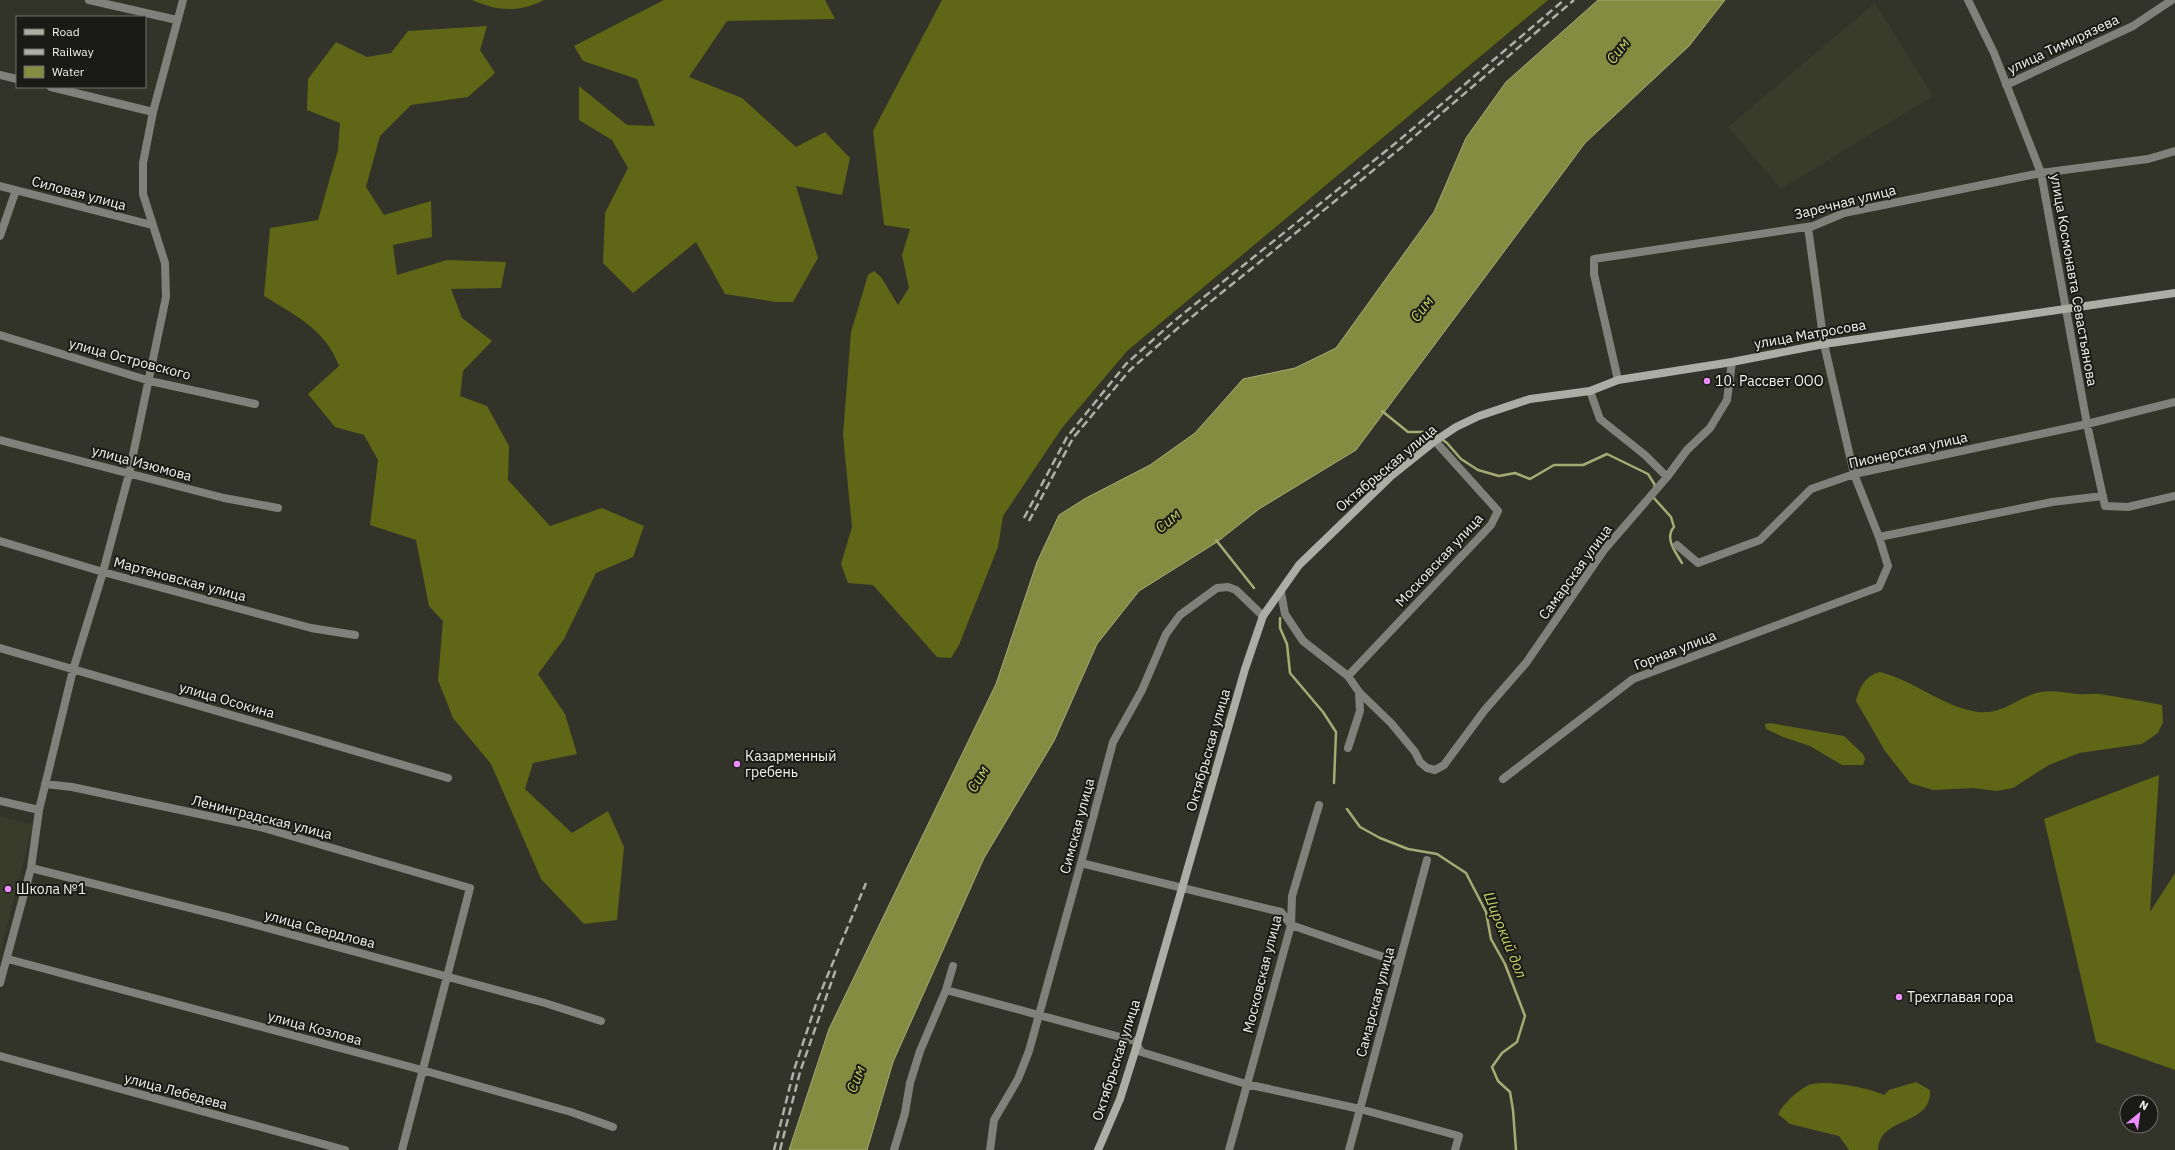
<svg xmlns="http://www.w3.org/2000/svg" width="2175" height="1150" font-family="'IBM Plex Sans',sans-serif">
<style>
.built{fill:#3a3c2b}
.forest{fill:#5f6615}
.water{fill:#848c41;stroke:#a5ab74}
.lines{fill:none;stroke-linecap:round;stroke-linejoin:round}
.stream{stroke:#a5ab74;stroke-width:2.5}
.street{stroke:#80817b;stroke-width:8}
.secondary{stroke:#acada4;stroke-width:8}
.rail{stroke:#aeafa6;stroke-width:2.5;stroke-dasharray:8 4;stroke-linecap:butt}
.poi-dot{fill:#eb8dfc;stroke:#1a1b16;stroke-width:1.5}
.labels{text-anchor:middle;stroke-width:4;stroke-linejoin:round;paint-order:stroke}
.street-label{font-size:14px;fill:#f2f3ec;stroke:#1a1b16}
.poi-label{font-size:14px;fill:#f2f3ec;stroke:#1a1b16;text-anchor:start}
.water-label{font-size:15px;font-style:italic;fill:#c6d269;stroke:#1a1b16}
</style>
<rect width="100%" height="100%" fill="#323429"/>
<path class="built" d="M1875,3l58,93 -152,93 -53,-62z
M0,816l33,9 -33,128z"/>
<path class="forest" d="M472,0h72c-25,13 -47,11 -72,0z
M664,0h161l10,19 -108,2 -38,56 53,21 54,49 29,-15 25,26 -8,37 -46,-9 22,72 -25,44h-17l-51,-8 -29,-52 -63,51 -30,-30 2,-50 23,-45 -16,-28 -33,-20v-34l48,39 28,1 -18,-47 -54,-18 -9,-15z
M942,0h606l-421,351 -65,77 -59,88 -5,31 -39,98 -8,13 -14,-1 -64,-72 -25,-2 -7,-19 11,-37 -9,-92 8,-103 17,-57 6,-4 7,6 17,28 11,-17 -7,-33 8,-26 -26,-4 -11,-94z
M487,26l-7,24 15,23 -27,24 -57,8 -31,31 -14,51 18,28 47,-14 1,36 -39,8 4,30 50,-15 59,2 -5,26 -50,1 11,29 30,23 -29,30 -3,25 27,10 22,40 -1,34 42,46 52,-18 42,18 -11,31 -37,16 -32,66 -26,35 27,40 12,40 -44,9 -8,26 47,44 36,-22 16,36 -7,73 -33,4 -43,-45 -50,-115 -38,-46 -15,-38 5,-59 -14,-15 -13,-66 -46,-15 8,-65 -14,-25 -29,-8 -27,-33 31,-28c-13,-36 -44,-51 -75,-70l6,-68 48,-8 20,-70 2,-27 -33,-13 1,-31 28,-37 31,15 24,-4 17,-22z
M1880,672c35,9 63,35 98,40 26,3 41,-16 63,-20 12,-2 25,1 37,2 7,1 14,-1 21,0 21,3 42,7 63,11l1,17 -5,11 -16,11 -63,9 -30,12 -36,23 -17,3 -22,-3 -41,2 -23,-7 -25,-32 -29,-50c3,-13 10,-26 24,-29z
M1770,723l74,13 19,18 2,5 -2,6h-21l-32,-19 -27,-9 -17,-8 -1,-5z
M2159,775l-9,137 25,-39v197l-79,-28 -52,-223z
M1916,1082l14,8c2,37 -50,25 -52,60h-29l-10,-14 -49,-12 -12,-10c6,-11 19,-23 29,-28 14,-8 63,2 77,9l5,-5z"/>
<path class="water" d="M1598,0h127l-36,46 -104,97 -229,307 -97,59 -42,33 -78,49 -42,53 -43,97 -70,117 -91,204 -26,88h-78l40,-121 167,-345 41,-122 22,-47 27,-17 64,-33 45,-32 48,-54 52,-11 41,-20 98,-136 32,-74 40,-56z"/>
<g class="lines">
<path class="stream" d="M1382,411l26,21h24l15,11 14,16 17,11 21,6 16,-3 15,6 24,-14h29l24,-11 41,20 7,11 -1,2
M1653,497l18,20 3,10c-10,11 2,26 8,36
M1216,540l38,48
M1280,618v10l7,16 3,29 33,39 13,20 -2,51
M1347,809l13,18 20,11 28,11 29,5 29,19 20,39 5,27 14,25 20,52 -8,26 -15,11 -10,14 6,14 12,11 3,18 3,40"/>
<path class="street" d="M89,0l88,20
M1968,0l26,53 47,120 46,251 18,82 23,1 47,-11
M0,75l17,4
M2006,85l127,-59 39,-26
M51,87l102,25
M0,186l152,39
M1808,227l16,117 30,130 25,63 173,-35 51,-6
M0,236l16,-46
M0,335l150,46 105,23
M1618,380l-24,-106v-15l219,-33 31,-13 197,-40 107,-14 27,-8
M1590,391l10,28 45,36 22,22
M0,440l224,58 54,10
M0,541l103,31 208,56 44,7
M1677,545l21,18 62,-23 51,-51 43,-15 233,-50 88,-22
M1281,592l4,22 18,27 45,35 11,16 32,31 24,29 5,10 7,6 8,2 9,-5 40,-54 42,-48 78,-113 63,-73 20,-27 23,-22 17,-28 5,-38
M0,648l448,130
M1348,676l143,-151 7,-14 -63,-70
M1348,748l12,-37 -1,-19
M1503,779l130,-100 246,-92 9,-21 -9,-29
M45,784l27,3 188,40 210,61 -68,262
M0,801l39,9
M1081,863l200,49 10,13 107,37
M31,868l203,51 311,84 56,18
M8,959l414,111 149,42 42,15
M0,983l31,-115 8,-58 34,-140 30,-98 26,-98 37,-177 -1,-34 -22,-69v-31l10,-51 30,-112
M946,990l189,51 6,11 105,32 114,25 99,27 -4,14
M0,1056l345,94
M894,1150l11,-37 5,-30 10,-32 26,-61 7,-24
M990,1150l4,-30 24,-41 11,-28 52,-188 32,-121 29,-52 24,-56 14,-19 37,-27 11,-1 8,3 27,26
M1229,1150l62,-225 1,-29 27,-91
M1349,1150l78,-290"/>
<path class="secondary" d="M1098,1150l22,-51 17,-54 108,-376 18,-53 36,-51 91,-88 45,-36 21,-14 23,-11 51,-17 60,-8 28,-11 114,-18 92,-18 351,-51"/>
<path class="rail" d="M1024,518l43,-81 59,-73 48,-43 223,-179 167,-142
M1029,521l44,-83 57,-68 48,-42 224,-181 172,-147
M774,1150l20,-80 23,-69 49,-118
M780,1150l20,-78 36,-103"/>
</g>
<g class="poi-dot">
<circle cx="1707" cy="381" r="4"/>
<circle cx="737" cy="764" r="4"/>
<circle cx="8" cy="889" r="4"/>
<circle cx="1899" cy="997" r="4"/>
</g>
<g class="labels">
<g class="street-label">
<text transform="translate(2063 44) rotate(-25)" y="5">улица Тимирязева</text>
<text transform="translate(79 193) rotate(15)" y="5">Силовая улица</text>
<text transform="translate(1845 202) rotate(-14)" y="5">Заречная улица</text>
<text transform="translate(2074 280) rotate(80)" y="5">улица Космонавта Севастьянова</text>
<text transform="translate(1810 334) rotate(-10)" y="5">улица Матросова</text>
<text transform="translate(130 359) rotate(15)" y="5">улица Островского</text>
<text transform="translate(1908 450) rotate(-13)" y="5">Пионерская улица</text>
<text transform="translate(142 463) rotate(15)" y="5">улица Изюмова</text>
<text transform="translate(1386 468) rotate(-40)" y="5">Октябрьская улица</text>
<text transform="translate(1439 560) rotate(-47)" y="5">Московская улица</text>
<text transform="translate(1575 572) rotate(-54)" y="5">Самарская улица</text>
<text transform="translate(180 579) rotate(15)" y="5">Мартеновская улица</text>
<text transform="translate(1675 650) rotate(-21)" y="5">Горная улица</text>
<text transform="translate(227 700) rotate(16)" y="5">улица Осокина</text>
<text transform="translate(1208 750) rotate(-74)" y="5">Октябрьская улица</text>
<text transform="translate(262 817) rotate(14)" y="5">Ленинградская улица</text>
<text transform="translate(1077 826) rotate(-75)" y="5">Симская улица</text>
<text transform="translate(320 929) rotate(15)" y="5">улица Свердлова</text>
<text transform="translate(1262 974) rotate(-76)" y="5">Московская улица</text>
<text transform="translate(1375 1002) rotate(-75)" y="5">Самарская улица</text>
<text transform="translate(315 1028) rotate(15)" y="5">улица Козлова</text>
<text transform="translate(1116 1060) rotate(-72)" y="5">Октябрьская улица</text>
<text transform="translate(176 1091) rotate(15)" y="5">улица Лебедева</text>
</g>
<g class="poi-label">
<text x="1715" y="386">10. Рассвет ООО</text>
<text x="745" y="761">Казарменный<tspan x="745" dy="16">гребень</tspan></text>
<text x="16" y="894">Школа №1</text>
<text x="1907" y="1002">Трехглавая гора</text>
</g>
<g class="water-label">
<text transform="translate(1618 51) rotate(-53)" y="5">Сим</text>
<text transform="translate(1422 309) rotate(-53)" y="5">Сим</text>
<text transform="translate(1168 521) rotate(-41)" y="5">Сим</text>
<text transform="translate(978 779) rotate(-59)" y="5">Сим</text>
<text transform="translate(1505 935) rotate(68)" y="5">Широкий дол</text>
<text transform="translate(856 1079) rotate(-69)" y="5">Сим</text>
</g>
</g>
<rect x="16" y="16" width="130" height="72" fill="#1a1b16" stroke="#70716c"/>
<rect x="24" y="29" width="20" height="6" fill="#acada4" stroke="#70716c"/>
<text x="52" y="36" font-size="12" fill="#f2f3ec">Road</text>
<rect x="24" y="49" width="20" height="6" fill="#aeafa6" stroke="#70716c"/>
<text x="52" y="56" font-size="12" fill="#f2f3ec">Railway</text>
<rect x="24" y="66" width="20" height="12" fill="#848c41" stroke="#70716c"/>
<text x="52" y="76" font-size="12" fill="#f2f3ec">Water</text>
<g transform="translate(2139 1114) rotate(29)"><circle r="19" fill="#1a1b16" stroke="#70716c"/>
<path d="M0-3L7 15L0 10L-7 15Z" fill="#eb8dfc"/>
<text y="-6" font-size="11" font-weight="bold" text-anchor="middle" fill="#f2f3ec">N</text>
</g>
</svg>
